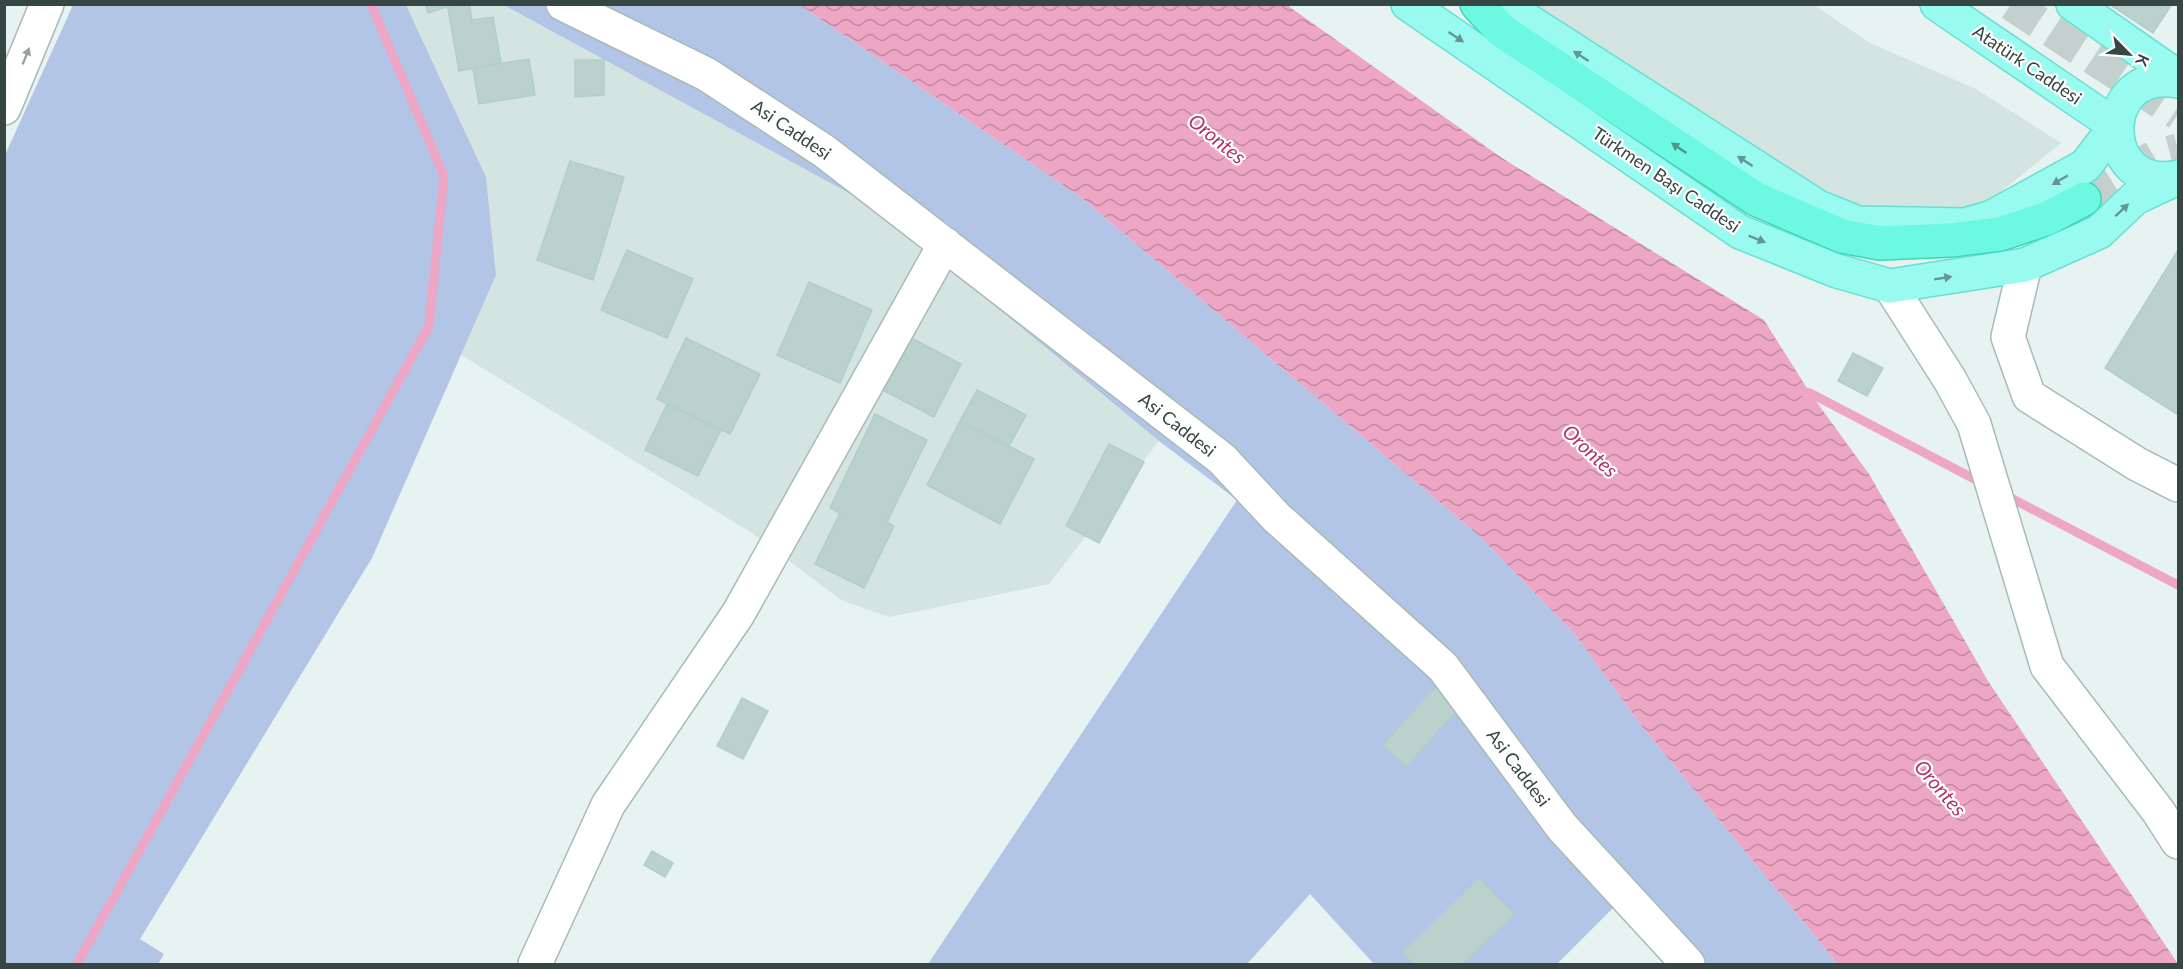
<svg xmlns="http://www.w3.org/2000/svg" width="2183" height="969" font-family="Lato,sans-serif">
<style>
.residential{fill:#d3e4e1}
.grass{fill:#b2c5e6}
.water{fill:url(#water-waves)}
.lines{fill:none;stroke-linecap:round;stroke-linejoin:round}
.stream{stroke:#eda6c4;stroke-width:9}
.building{fill:#bad1cc;stroke:#b1cfc8;stroke-width:1.5}
.highway-tunnel{stroke:#c4d0ce;stroke-width:33;stroke-dasharray:33 16;stroke-linecap:butt}
.minor-casing{stroke:#a7bbb8;stroke-width:36}
.major-casing{stroke:#69dfcf;stroke-width:36}
.highway-casing{stroke:#3dd7b8;stroke-width:36}
.minor{stroke:#fff;stroke-width:33}
.major{stroke:#99faef;stroke-width:33}
.highway{stroke:#6df8e1;stroke-width:33}
.oneway{fill:#639790}
.oneway2{fill:#9aa2a0}
.oneway3{fill:#4f968a}
.labels{text-anchor:middle;stroke-width:4.5;stroke-linejoin:round;paint-order:stroke}
.street-label{font-size:18px;fill:#364642;stroke:#fff}
.water-label{font-size:20px;font-style:italic;fill:#ae3366;stroke:#fff}
</style>
<defs>
<pattern id="water-waves" width="16" height="10" patternUnits="userSpaceOnUse" patternTransform="scale(1.5)"><rect width="16" height="10" fill="#eda6c4"/><path d="M0 5q4-4 8 0t8 0" fill="none" stroke="#c189a1"/></pattern>
</defs>
<rect width="100%" height="100%" fill="#e7f3f1"/>
<path class="residential" d="M406,5h98l374,204 281,232 -110,143 -160,33 -48,-17 -89,-67 -291,-178 35,-80 -10,-98z
M1485,5h329l56,38 106,46 85,54 -79,64 -101,21z"/>
<path class="grass" d="M73,5h333l80,172 10,98 -124,283 -232,381 24,15 -6,10h-153v-809z
M504,5h296l282,193 396,337 96,98 70,96 194,235h-154l-59,-68 -68,68h-183l-64,-70 -63,70h-319l309,-464 -78,-59 -281,-232z"/>
<path class="water" d="M800,5h487l215,153 262,162 46,73 59,81 119,207 190,283h-340l-194,-235 -70,-96 -96,-98 -396,-337z"/>
<g class="lines">
<path class="stream" d="M1799,391l11,2 172,90
M2005,495l173,90
M77,964l352,-638 15,-150 -73,-172"/>
</g>
<path class="building" d="M425,4h30l-27,9z
M469,4l3,16 21,-3 8,46 -42,8 -11,-63z
M2109,4h63l-19,29z
M529,59l6,36 -56,9 -6,-36z
M575,60h29v35l-29,2z
M570,161l54,16 -31,103 -56,-20z
M627,250l66,29 -26,59 -66,-28z
M2178,250v165l-73,-47z
M809,282l63,28 -32,73 -63,-28z
M902,333l59,31 -27,53 -61,-32z
M686,338l74,36 -30,60 -73,-35z
M1853,353l30,15 -16,28 -29,-15z
M977,390l49,25 -17,31 -49,-25z
M667,404l54,26 -23,46 -53,-26z
M875,414l52,26 -40,82 7,4 -30,62 -49,-24 25,-51 -10,-5z
M960,421l74,38 -34,65 -73,-39z
M1109,444l35,18 -45,81 -33,-17z
M1436,687l23,21 -53,58 -23,-21z
M742,698l26,13 -25,48 -26,-13z
M652,851l21,12 -8,14 -21,-12z
M1479,878l35,36 -52,50h-48l-11,-11z"/>
<g class="lines">
<path class="highway-tunnel" d="M2011,4l167,110
M2084,199l71,-43 23,-6"/>
<g class="minor-casing">
<path id="minor" d="M563,4l143,70 118,77 398,308 54,58 167,150 119,160 126,137
M4,108l43,-104
M2025,265l-17,72 21,59 108,68 41,21
M1890,286l60,94 24,44 73,242 111,145 20,31
M535,964l73,-159 130,-191 207,-370"/>
</g>
<g class="major-casing">
<path id="major" d="M1408,4l332,228 97,39 53,15 135,-21 74,-33 36,-34 43,-20
M1502,4l316,203 40,16 107,2 27,-8 93,-51 31,-40 -179,-122
M2073,4l105,73
M2178,81c-83,-15 -80,114 0,96"/>
</g>
<g class="highway-casing">
<path id="highway" d="M1477,4l25,27 254,168 86,37 38,7 71,-3 49,-6 48,-16 36,-19"/>
</g>
<use href="#minor" class="minor"/>
<use href="#major" class="major"/>
<use href="#highway" class="highway"/>
</g>
<defs><path id="oneway-solid" d="M-6-.8H1V-3.2L6.5 0L1 3.2V.8H-6Z" transform="scale(1.5)"/></defs>
<g class="oneway">
<use href="#oneway-solid" transform="translate(1456 37) rotate(34)"/>
<use href="#oneway-solid" transform="translate(1581 56) rotate(-147)"/>
<use href="#oneway-solid" transform="translate(1745 161) rotate(-147)"/>
<use href="#oneway-solid" transform="translate(2060 180) rotate(150)"/>
<use href="#oneway-solid" transform="translate(2122 210) rotate(-43)"/>
<use href="#oneway-solid" transform="translate(1757 239) rotate(22)"/>
<use href="#oneway-solid" transform="translate(1943 278) rotate(-9)"/>
</g>
<use class="oneway2" href="#oneway-solid" transform="translate(26 56) rotate(-68)"/>
<use class="oneway3" href="#oneway-solid" transform="translate(1679 148) rotate(-146)"/>
<g class="labels">
<g class="street-label">
<text transform="translate(2027 65) rotate(34)" y="6">Atatürk Caddesi</text>
<text transform="translate(791 130) rotate(34)" y="6">Asi Caddesi</text>
<text transform="translate(1666 180) rotate(34)" y="6">Türkmen Başı Caddesi</text>
<text transform="translate(1177 425) rotate(38)" y="6">Asi Caddesi</text>
<text transform="translate(1518 768) rotate(53)" y="6">Asi Caddesi</text>
</g>
<g class="water-label">
<text transform="translate(1217 139) rotate(39)" y="7">Orontes</text>
<text transform="translate(1590 451) rotate(43)" y="7">Orontes</text>
<text transform="translate(1940 788) rotate(49)" y="7">Orontes</text>
</g>
</g>
<rect width="2183" height="969" fill="none" stroke="#364642" stroke-width="12"/>
<g transform="translate(2129 54) rotate(115)" stroke="#ffffff" stroke-width="4.5" paint-order="stroke">
<path d="M0-4.5L10 22L0 15L-10 22Z" fill="#364642"/>
<text y="-9" font-size="16" font-weight="bold" text-anchor="middle" fill="#364642">K</text>
</g>
</svg>
